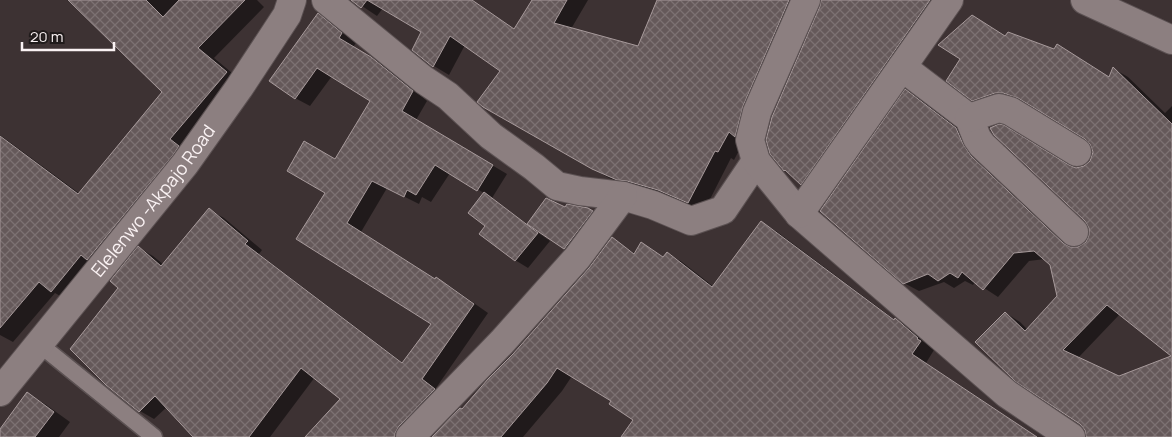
<svg xmlns="http://www.w3.org/2000/svg" width="1172" height="437" font-family="Manrope,sans-serif">
<style>
.shadow{fill:#0007}
.building{fill:url(#building-cross-hatch);stroke:#a79a9b;fill-rule:evenodd}
.lines{fill:none;stroke-linecap:round;stroke-linejoin:round}
.lane-casing{stroke:#5b5152;stroke-width:19}
.street-casing{stroke:#5b5152;stroke-width:30}
.secondary-casing{stroke:#5b5152;stroke-width:30}
.lane{stroke:#8c7f80;stroke-width:16}
.street{stroke:#8c7f80;stroke-width:28}
.secondary{stroke:#8c7f80;stroke-width:28}
.labels{text-anchor:middle;stroke-width:5;stroke-linejoin:round;paint-order:stroke}
.street-label{font-size:18px;fill:#faf2f3;stroke:#201b1b}
</style>
<defs>
<pattern id="building-cross-hatch" width="8" height="8" patternUnits="userSpaceOnUse" patternTransform="scale(1.25)"><rect width="8" height="8" fill="#65595a"/><path d="M0 0l8 8M0 8l8-8" fill="none" stroke="#7c7172"/></pattern>
</defs>
<rect width="100%" height="100%" fill="#3d3233"/>
<path class="shadow" d="M67,0h190l7,7 -50,51 29,24 -174,219 -14,-8 -42,49 -13,-7v-200l80,59 83,-102 -82,-81z
M353,0h118l44,30 19,-30h54l-17,29 68,18 19,-47h151l-65,141 -10,19 -3,-2 -27,53 -30,-13 -30,-9 -11,-1 -24,-10 -125,-72 18,-36 -37,-25 -16,30 -15,-9 -21,-17 9,-18 -39,-23 -6,8z
M822,0h115l-120,192 -16,-8z
M318,15l15,8 23,20 -3,4 33,20 41,34 -11,19 91,54 -15,24 36,27 37,-16h23l17,10 -27,36 -39,-25 -2,2 13,9 -22,27 -13,-8 -28,-34 -3,-33 -34,-20 -19,29 -9,-5 -3,7 -32,-16 -26,44 75,48 1,-1 14,8 37,26 -52,75 13,10 -37,39h-105l35,-38 -27,-22 -45,60h-75l-28,-30 -13,12 -14,-8 -20,-123 19,-40 14,8 11,9 45,-55 15,8 38,32 -3,4 144,109 30,-40 -135,-84 29,-46 9,-32 36,-61 -40,-24 -22,30 -15,-8z
M1006,37l104,41 4,-9 14,8 37,36 7,-7v249l-52,-41 -42,44 41,19 53,-20v80h-85l-1,-8 -80,-116 14,9 8,8 30,-33 -7,-33 -6,-5 -16,2 -31,36 -23,-15 -2,3 -8,-4 -11,7 -10,-6 -25,9 -15,-8 2,-192 14,8 51,39 15,28 87,82h5l9,-5 4,-8 -1,-7 -20,-61 6,2 9,-2 6,-6 3,-9 -2,-8 -6,-6 -54,-33 -13,-4 -31,7 -15,-8z
M761,223l15,8 119,89 15,8 24,22 -8,13 111,74h-409l7,-17 -22,-20 -41,-24 -10,15 -39,46h-90l30,-27 127,-141 22,-30 24,15 6,-10 22,13 3,-4 15,9 32,25z
M27,394l18,10 25,18 -11,15h-59v-6z"/>
<path class="building" d="M68,0h78l17,17 16,-17h66l-47,48 29,24 -57,67 9,7 -6,9 -86,105 -6,-5 -30,37 -12,-10 -39,46v-192l78,58 84,-102z
M351,0h16l-6,8z
M367,0h105l42,29 18,-29h35l-13,23 84,23 19,-46h132l-46,106 -8,31 -6,-5 -11,20 -3,-1 -27,52 -30,-13 -31,-9 -10,-1 -25,-11 -109,-62 -6,-5 23,-31 -50,-35 -17,31 -21,-17 9,-18z
M821,0h109l-129,185 -16,-15 -1,1 -14,-17 -4,-14 6,-23 48,-111z
M318,13l24,20 -3,5 32,19 42,34 -11,20 91,54 -16,26 -42,-26 -19,30 -9,-5 -3,7 -32,-16 -25,42 88,56 1,-2 38,27 -52,75 13,10 -36,37 -4,7v4h-90l35,-38 -39,-31 -52,69h-56l-38,-41 -16,16 -33,-27 -36,-36 48,-61 -8,-7 28,-35 23,20 48,-58 39,33 -3,3 157,119 29,-39 -135,-85 29,-46 -38,-22 17,-30 31,18 35,-58 -53,-33 -22,31 -26,-18z
M972,15l33,21 3,-4 46,17 3,-5 52,33 4,-10 59,57v313h-86l-1,-7 -5,-6 -64,-42 -41,-40 30,-30 20,19 32,-35 -7,-31 -16,-14 -20,2 -31,37 -21,-18 -4,6 -8,-5 -12,8 -10,-7 -25,10 -83,-73 85,-122 51,39 7,16 8,12 92,87 7,4h8l8,-5 3,-7v-7l-4,-7 -91,-86 -4,-7 9,-4 5,1 65,40 7,3 8,-2 6,-5 3,-9 -3,-8 -5,-5 -67,-41 -15,-5h-8l-23,8 -26,-20 14,-22 -22,-14zM1107,305l64,51 -52,20 -56,-26z
M484,192l54,41 -23,28 -36,-27 6,-8 -17,-13z
M546,198l19,9 2,-3 21,4 5,3 -29,38 -37,-25z
M761,221l133,99 1,-2 23,20 -1,1 4,2 -9,13 125,83h-416l12,-17 -24,-16 2,-3 -54,-33 -10,15 -46,54h-69l28,-29 2,1 26,-30 25,-25 76,-86 23,-31 22,17 7,-12 22,15 4,-5 45,35z
M27,392l27,20 -19,25h-35v-8z"/>
<g class="lines">
<g class="lane-casing">
<path id="lane" d="M38,343l116,94"/>
</g>
<g class="street-casing">
<g id="street">
<path d="M326,0l98,80 24,16 43,40 43,31 23,19 23,5 43,5 30,9 38,16 32,-11 33,-49"/>
<path d="M806,0l-49,112 -7,28 6,21 43,53 208,180 64,43"/>
<path d="M902,67l67,51 8,20 5,7 92,87"/>
<path d="M969,118l30,-10 11,3 67,41"/>
<path d="M799,214l150,-214"/>
<path id="s1" d="M0,392l185,-228 54,-76 48,-73 5,-15"/>
<path d="M410,437l92,-95 75,-84 46,-62"/>
</g>
</g>
<g class="secondary-casing">
<path id="secondary" d="M1085,0l87,40"/>
</g>
<use href="#lane" class="lane"/>
<use href="#street" class="street"/>
<use href="#secondary" class="secondary"/>
</g>
<g class="labels">
<g class="street-label">
<text dy="6" stroke="none"><textPath href="#s1" startOffset="245">Elelenwo -Akpajo Road</textPath></text>
</g>
</g>
<path d="M22 42v8h92v-8" fill="none" stroke="#faf2f3" stroke-width="2.5"/>
<text x="30" y="42" font-size="15" fill="#faf2f3" stroke="#201b1b" stroke-width="4" paint-order="stroke">20 m</text>
</svg>
